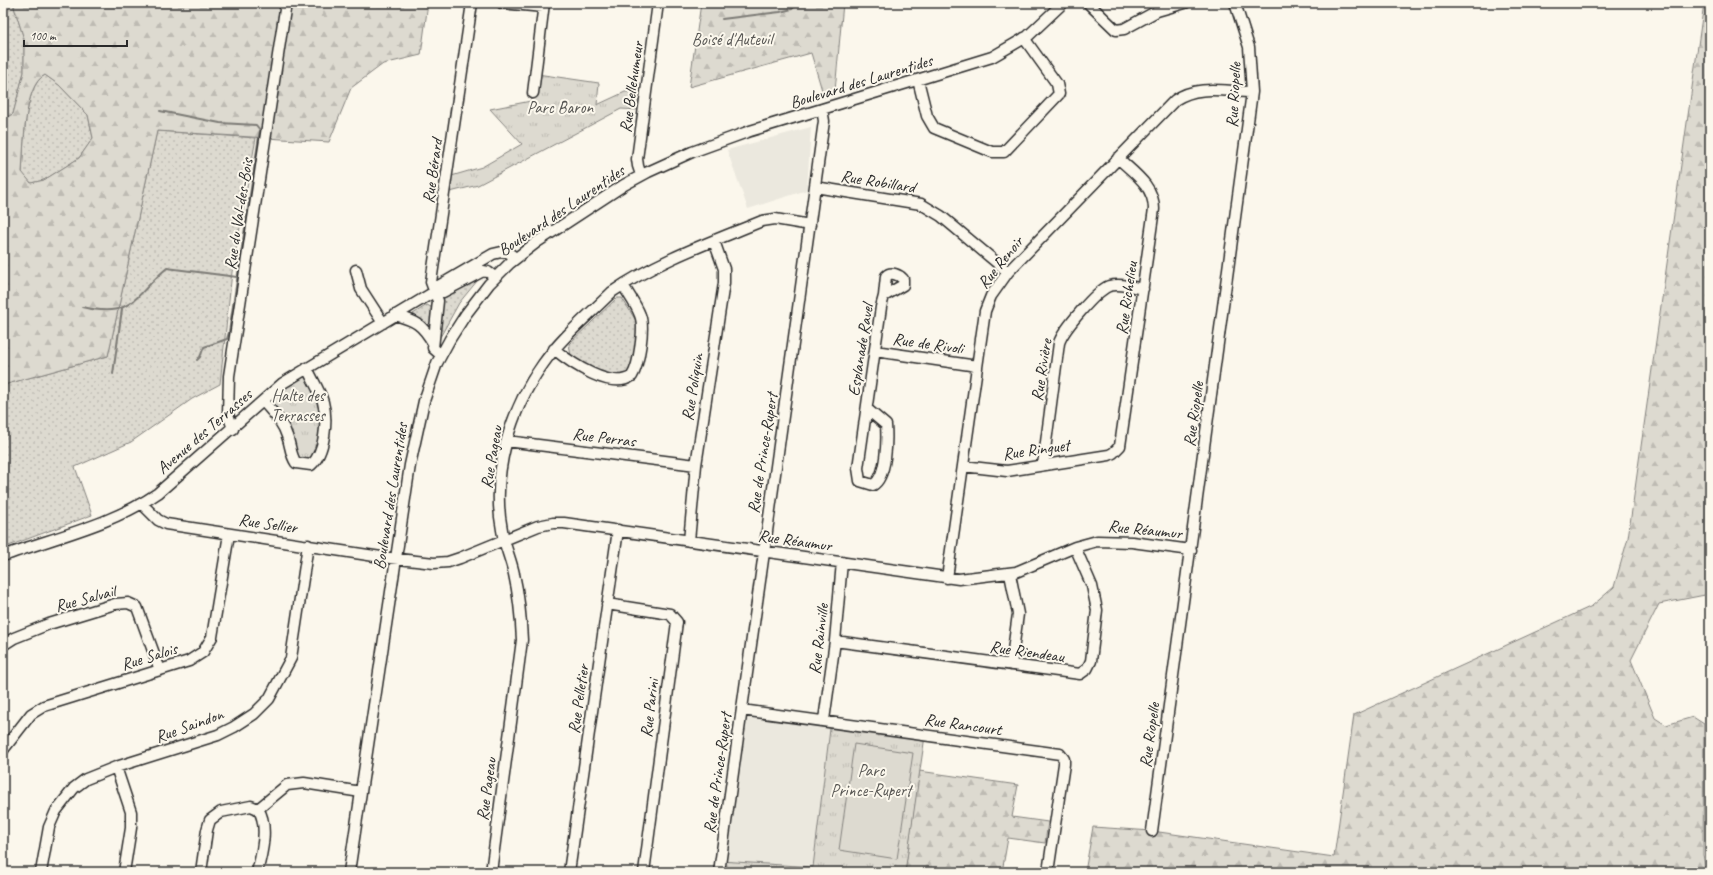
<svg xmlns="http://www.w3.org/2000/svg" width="1713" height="875" font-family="Caveat,sans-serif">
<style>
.built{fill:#ebe8de}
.grass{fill:url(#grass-dots);stroke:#84827e}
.forest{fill:url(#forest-firs);stroke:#84827e;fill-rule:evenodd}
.park{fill:url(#park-tufts);stroke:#84827e}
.garden{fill:#dddad0;stroke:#84827e}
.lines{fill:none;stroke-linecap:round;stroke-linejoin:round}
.stream{stroke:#7b7a75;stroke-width:2}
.minor-casing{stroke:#2b2b2b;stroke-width:13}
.minor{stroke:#fbf7ec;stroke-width:10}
.labels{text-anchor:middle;stroke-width:4;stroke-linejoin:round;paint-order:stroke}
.park-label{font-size:17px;fill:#585754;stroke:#fbf7ec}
.street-label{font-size:17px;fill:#2b2b2b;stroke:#fbf7ec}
</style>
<defs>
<pattern id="grass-dots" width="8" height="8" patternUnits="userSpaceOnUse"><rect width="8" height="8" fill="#dddad0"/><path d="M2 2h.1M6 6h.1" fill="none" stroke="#bebbb3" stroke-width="1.8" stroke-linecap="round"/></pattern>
<pattern id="forest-firs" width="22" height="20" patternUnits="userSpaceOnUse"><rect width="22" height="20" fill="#dddad0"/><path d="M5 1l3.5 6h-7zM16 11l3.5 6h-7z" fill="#bebbb3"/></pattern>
<pattern id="park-tufts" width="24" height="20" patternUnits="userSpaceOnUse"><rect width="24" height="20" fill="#dddad0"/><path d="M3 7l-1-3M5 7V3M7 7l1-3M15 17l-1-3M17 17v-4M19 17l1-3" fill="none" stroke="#bebbb3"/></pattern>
</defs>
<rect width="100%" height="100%" fill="#fbf7ec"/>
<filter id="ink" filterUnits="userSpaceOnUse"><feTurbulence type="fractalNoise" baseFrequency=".025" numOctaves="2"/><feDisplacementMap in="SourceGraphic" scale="8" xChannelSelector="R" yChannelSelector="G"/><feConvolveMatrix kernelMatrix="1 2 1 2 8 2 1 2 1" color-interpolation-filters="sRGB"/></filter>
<g filter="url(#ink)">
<path class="built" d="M811,127l-4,63 -59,19 -21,-59z
M742,710l89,11 -18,147 -93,-7z"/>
<path class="grass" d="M3,3h13l-2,4 10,32v33l-11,42 -10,5z
M45,75l14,10 29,30 5,23 -14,20 -35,22 -13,3 -9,-10c2,-23 1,-87 23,-98z
M157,131l99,7 -24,134 -12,112 -28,15 -61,43 -56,25 17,48 -89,33v-151l4,-13 101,-28z
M482,275l-23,28 -20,36 2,-39z
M617,298h5l16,26 -6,45 -6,6 -9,1 -23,-7 -23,-13 -2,-12z
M427,305l4,2 1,4 -1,12 -3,2 -15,-11z"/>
<path class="forest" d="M16,3h412l-7,52 -38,9 -32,24 -22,54 -172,-11 -49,225 -101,28 -4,13v-278l10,-5 11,-42v-33l-10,-32zM45,75l14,10 29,30 5,23 -14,20 -35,22 -13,3 -9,-11c2,-22 1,-87 23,-97z
M701,3h142l-8,88 -11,6 -13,-44 -122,34z
M1704,3h6v591l-51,10 -28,56 24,58 11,7 27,-8 11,7 -1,131 4,17h-622l8,-45 59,4 182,26 20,-142 238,-109 22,-19 14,-49z
M919,771l99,14 -6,32 36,5 -3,21 -37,-5 -6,34h-97z"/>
<path class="park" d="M537,74l62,9 -2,22 28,-13 18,-1 -3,19 -19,-1 -143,76 -32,8 2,-16 34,-10 40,-23 -32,-35 41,-8z
M307,368l16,33 -6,58 -21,4 -8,-27 -25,-35z
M831,721l94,15 -20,136h-186l1,-11 93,6z"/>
<path class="garden" d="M854,744l59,9 -16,106 -58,-9z"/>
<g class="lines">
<path class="stream" d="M722,19l58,-7 12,-3 6,-6
M160,111l60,12 36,2 4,5 -31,202 -2,7 -23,8 -4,10 -3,3
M82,307c52,12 51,-11 85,-39l70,9
M113,374l9,-65"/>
<g class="minor-casing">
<path id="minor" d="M502,3l41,4
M1088,3l28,27 8,-1 33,-18 28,-8
M918,80l9,36 7,12 58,24h12l55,-58 -2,-10 -33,-46
M533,93l11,-90
M641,175l-3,-9 -1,-7 21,-156
M815,187l106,17 20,12 67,56
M356,270l5,19 22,34
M434,292h9l40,-21 5,1 7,5
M395,315c21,6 27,9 38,28
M554,349c17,14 57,42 78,27 7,-11 13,-49 8,-61 -4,-11 -12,-21 -17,-30
M875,351l102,15
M441,355l-8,-7 5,-47 -7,-19 41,-279
M263,401c9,11 20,21 24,35 4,10 3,18 9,27l15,2c14,-12 17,-45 12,-63 -3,-11 -11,-23 -16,-34
M867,409l19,16c1,14 1,52 -13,60l-13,-4 -2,-13 23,-161 3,-11 2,-20c5,-5 13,-1 17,3v6l-19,11
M233,429l-5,-15 1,-38 57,-373
M507,441l189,24
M1043,465l16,-122c4,-13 37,-52 50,-57 11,-3 24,1 34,3
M963,466l44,5 102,-16 4,-2 7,-7 34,-237c0,-23 -20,-36 -36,-51
M142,504l16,16 8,4 215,33 53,6 14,-1 12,-4 78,-32 15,-3h11l395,56 57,-7 59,-25 22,-6 35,1 59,8
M689,541l7,-76 28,-182v-14l-10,-28
M3,556c52,-19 109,-31 155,-63l125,-110 151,-91 6,-7 53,-31 13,-3 10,7
M1010,574l8,40 -7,51
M947,578l38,-267 6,-15 17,-24 167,-172c23,-16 51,-8 77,-8
M607,604l63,10 7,8 -33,250
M835,641l245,33 7,-5 4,-8 6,-51 -5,-24 -17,-39
M3,645l11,-7 35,-14 66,-20 13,-1 9,4 23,63
M742,710l318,44 4,5v5l-16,108
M824,720l11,-79 7,-79
M3,750l28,-36 13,-8 145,-45 14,-9 9,-15 17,-103
M116,767l15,45v16l-7,44
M1152,831l100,-739 -3,-45 -14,-44
M41,872l8,-45 7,-16 18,-23 12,-9 30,-12 102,-32 16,-8 20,-13 15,-15 22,-41 17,-113
M201,872l6,-42 3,-10 11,-8 30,-6 7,3
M257,872c5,-18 12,-47 1,-63l29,-24 17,-2 57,9
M349,872l61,-407 14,-64 13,-38 13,-24 16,-25 23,-30 21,-21 27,-21 87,-57 24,-13 44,-20 58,-21 242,-74 36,-21 35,-33
M491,872l31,-232c-1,-23 -3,-44 -8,-66 -3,-15 -10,-29 -12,-44 -11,-56 8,-120 41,-166 19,-27 46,-49 69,-72 45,-31 99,-50 150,-71l13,-2 35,6
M569,872l49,-342
M719,872c35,-250 71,-501 105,-751l-2,-12"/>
</g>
<use href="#minor" class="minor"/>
</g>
</g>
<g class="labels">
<g class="park-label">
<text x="732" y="45">Boisé d'Auteuil</text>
<text x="560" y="113">Parc Baron</text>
<text x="298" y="401">Halte des<tspan x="298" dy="20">Terrasses</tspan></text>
<text x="871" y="776">Parc<tspan x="871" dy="20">Prince-Rupert</tspan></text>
</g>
<g class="street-label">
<text transform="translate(861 81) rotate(-17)" y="6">Boulevard des Laurentides</text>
<text transform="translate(631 87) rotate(-82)" y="6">Rue Bellehumeur</text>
<text transform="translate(1233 95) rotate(-87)" y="6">Rue Riopelle</text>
<text transform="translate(432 171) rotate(-82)" y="6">Rue Bérard</text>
<text transform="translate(878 181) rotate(9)" y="6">Rue Robillard</text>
<text transform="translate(561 210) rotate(-34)" y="6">Boulevard des Laurentides</text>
<text transform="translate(238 214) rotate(-81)" y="6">Rue du Val-des-Bois</text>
<text transform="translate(1000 262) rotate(-51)" y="6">Rue Renoir</text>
<text transform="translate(1126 298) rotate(-82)" y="6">Rue Richelieu</text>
<text transform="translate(928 343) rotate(8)" y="6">Rue de Rivoli</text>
<text transform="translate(860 350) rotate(-81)" y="6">Esplanade Ravel</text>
<text transform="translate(1041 370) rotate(-81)" y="6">Rue Rivière</text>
<text transform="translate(692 387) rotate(-81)" y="6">Rue Poliquin</text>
<text transform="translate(1193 414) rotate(-82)" y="6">Rue Riopelle</text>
<text transform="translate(204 431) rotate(-41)" y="6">Avenue des Terrasses</text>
<text transform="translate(604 437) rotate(7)" y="6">Rue Perras</text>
<text transform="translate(1036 449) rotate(-8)" y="6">Rue Ringuet</text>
<text transform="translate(762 453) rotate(-81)" y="6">Rue de Prince-Rupert</text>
<text transform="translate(491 457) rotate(-80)" y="6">Rue Pageau</text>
<text transform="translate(390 496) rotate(-81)" y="6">Boulevard des Laurentides</text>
<text transform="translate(268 523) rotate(8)" y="6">Rue Sellier</text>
<text transform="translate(1145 529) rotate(6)" y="6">Rue Réaumur</text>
<text transform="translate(795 540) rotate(8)" y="6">Rue Réaumur</text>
<text transform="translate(85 598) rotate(-15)" y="6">Rue Salvail</text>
<text transform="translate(818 639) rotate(-83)" y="6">Rue Rainville</text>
<text transform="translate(1027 651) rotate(8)" y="6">Rue Riendeau</text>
<text transform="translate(149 656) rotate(-17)" y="6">Rue Salois</text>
<text transform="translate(578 699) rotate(-82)" y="6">Rue Pelletier</text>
<text transform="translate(649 708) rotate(-83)" y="6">Rue Parini</text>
<text transform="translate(963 724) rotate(8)" y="6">Rue Rancourt</text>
<text transform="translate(189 725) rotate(-20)" y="6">Rue Saindon</text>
<text transform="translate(1149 735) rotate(-82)" y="6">Rue Riopelle</text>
<text transform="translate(717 773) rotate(-82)" y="6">Rue de Prince-Rupert</text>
<text transform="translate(486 789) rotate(-82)" y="6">Rue Pageau</text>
</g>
</g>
<rect width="1713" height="875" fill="none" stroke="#fbf7ec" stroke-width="16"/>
<rect x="8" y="8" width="1697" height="859" fill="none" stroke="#2b2b2b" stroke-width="1.5" filter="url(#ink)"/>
<path d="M24 40v6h103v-6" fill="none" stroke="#2b2b2b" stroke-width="2"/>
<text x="30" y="40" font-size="12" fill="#2b2b2b" stroke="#fbf7ec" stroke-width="3" paint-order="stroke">100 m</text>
</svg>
